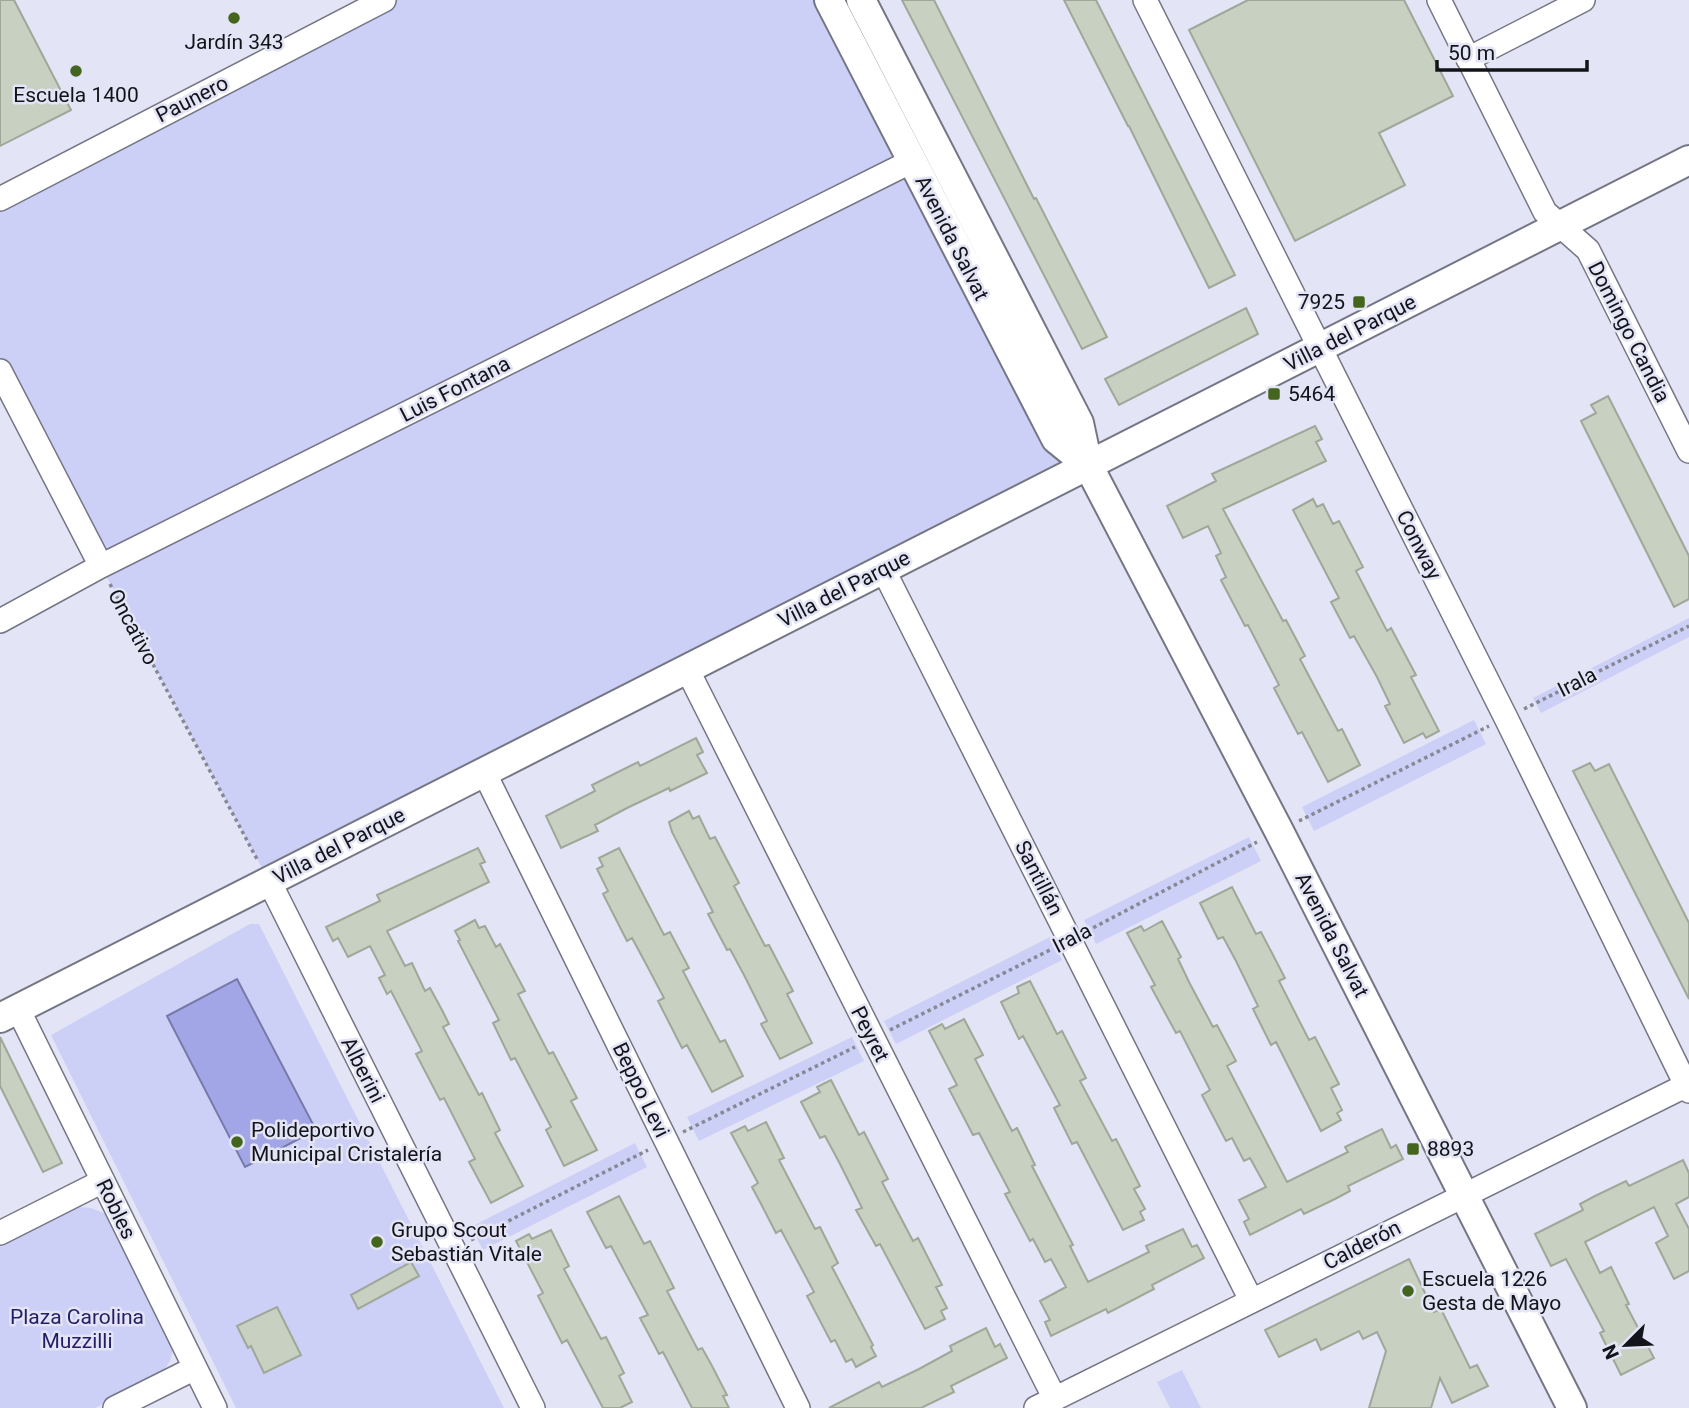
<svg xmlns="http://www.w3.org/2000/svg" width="1689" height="1408" font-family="Roboto,sans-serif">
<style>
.green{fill:#cccff6}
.water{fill:#a2a6e6;stroke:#777aa8;stroke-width:2}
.building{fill:#c7d0c1;stroke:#9fa799;stroke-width:2}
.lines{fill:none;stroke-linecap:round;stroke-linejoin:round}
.minor-casing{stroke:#757685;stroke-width:26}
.tertiary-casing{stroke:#757685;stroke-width:32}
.path{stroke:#878894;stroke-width:3.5;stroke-dasharray:3.5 3.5;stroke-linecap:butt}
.minor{stroke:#fff;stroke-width:23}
.tertiary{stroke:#fff;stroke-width:28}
.poi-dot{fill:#43651d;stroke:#e3e4f5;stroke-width:2.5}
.labels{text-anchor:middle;stroke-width:5;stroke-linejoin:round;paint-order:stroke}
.poi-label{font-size:21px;fill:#131419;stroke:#e3e4f5;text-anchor:start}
.street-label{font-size:21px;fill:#131419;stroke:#e3e4f5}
.park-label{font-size:21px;fill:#261d67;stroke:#e3e4f5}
</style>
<rect width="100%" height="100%" fill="#e3e4f5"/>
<path class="green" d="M384,0h445l259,465 -819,416 -168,-315 -101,-195v-172z
M1689,618v19l-148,76 -8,-15z
M1474,720l12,24 -172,87 -12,-24z
M1249,837l12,24 -165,83 -12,-24z
M250,924h9l245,484h-268l-185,-373z
M1050,937l12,23 -166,84 -12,-23z
M852,1037l12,24 -165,80 -12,-24z
M635,1143l12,24 -164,83 -12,-23z
M78,1207l13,1 15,6 68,132 -4,15 -10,15 -65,32h-95v-163z
M1182,1370l19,38h-31l-13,-26z"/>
<path class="water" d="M237,979l79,151 -71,37 -78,-151z"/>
<path class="building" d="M0,0h14l57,110 -71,36z
M902,0h32l100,199 2,-1 71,139 -25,12z
M1064,0h32l139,275 -26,13 -80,-162h-1z
M1248,0h156l49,96 -74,37 26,52 -110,56 -106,-211z
M1246,308l12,26 -139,71 -14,-26z
M1608,396l81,160v43l-15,8 -93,-186 15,-8 -5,-8z
M1315,426l7,13 -6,3 10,19 -103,48 60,112 3,-1 19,36 -5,3 38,72 4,-2 18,36 -32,17 -26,-50 -4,2 -24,-46 5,-3 -31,-60 -3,1 -24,-46 5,-3 -10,-21 5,-3 -13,-27 -25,12 -16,-32 49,-25 -4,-7z
M1313,499l4,8 6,-3 10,20 6,-3 24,46 -7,4 31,60 4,-3 25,47 -5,2 28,54 -13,7 -3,-5 -19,10 -19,-37 5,-2 -13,-27 -23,-41 -4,2 -19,-36 8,-4 -46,-88z
M696,738l7,14 -6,3 10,18 -37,18 -1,-3 -42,20 -32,17 3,6 -37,17 -15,-32 49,-25 -3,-6 46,-23 2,4z
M1590,763l5,8 14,-7 80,159v76l-116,-228z
M689,811l4,8 6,-3 11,23 5,-2 24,46 -5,3 31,60 4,-1 24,46 -6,3 25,49 -32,16 -19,-35 6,-3 -23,-46 -14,-26 -3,1 -19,-36 5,-2 -41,-80 -3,-10z
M478,848l7,14 -5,2 9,18 -102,49 18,35 7,-3 13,28 5,-3 12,22 7,14 -6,3 36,68 3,-2 18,37 -5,3 28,53 -32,17 -22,-41 6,-3 -31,-61 -4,2 -24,-46 6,-3 -31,-60 -4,3 -8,-16 6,-3 -15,-29 -22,11 -10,-19 -5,3 -7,-14 54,-26 -3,-6z
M619,848l45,87 6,-3 19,36 -6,3 37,71 5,-2 18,36 -31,16 -25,-47 -5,3 -24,-47 6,-3 -19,-36 -13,-24 -5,3 -24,-47 5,-3 -11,-22 6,-3 -4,-8z
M1232,887l24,47 5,-2 24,46 -6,3 30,59 6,-3 24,47 -8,4 11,22 -5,3 4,7 -20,11 -45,-89 -5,3 -18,-36 5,-3 -22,-45 -13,-24 -5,2 -18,-36z
M475,920l4,8 6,-2 11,21 4,-3 25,47 -7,3 31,60 4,-2 24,46 -6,3 26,49 -33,16 -18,-36 5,-3 -36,-69 -4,2 -18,-37 6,-3 -41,-79 2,-1 -5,-9z
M1162,921l19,36 -3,2 12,25 23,43 4,-2 19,36 -9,5 60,116 61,-30 -3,-5 37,-18 9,19 5,-3 7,14 -55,27 2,5 -15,8 -31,15 -3,-5 -51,26 -6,-13 5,-3 -10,-19 27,-13 -16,-29 -6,3 -12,-23 -6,3 -24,-46 8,-5 -30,-59 -4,2 -25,-46 4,-2 -28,-52 14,-7 3,5z
M1030,981l27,53 5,-3 24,47 -6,3 32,60 4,-2 24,47 -6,3 11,20 -5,3 4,8 -21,10 -46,-88 -5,2 -18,-36 6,-3 -37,-69 -4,3 -18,-37 18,-9 -2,-6z
M964,1019l19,36 -8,4 37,72 5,-3 18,37 -3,1 41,79 -3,1 18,36 61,-30 -3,-6 37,-17 9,18 5,-2 7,13 -52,27 2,4 -46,24 -2,-4 -55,27 -6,-14 5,-2 -10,-19 26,-14 -15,-28 -6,3 -12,-23 -3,2 -25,-47 5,-2 -18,-34 -13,-25 -6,2 -24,-46 8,-4 -28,-54 13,-7 3,5z
M0,1037l62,126 -19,9 -43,-86z
M831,1080l28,55 5,-3 24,47 -6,3 31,59 5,-3 24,47 -6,2 11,21 -6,3 4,8 -20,10 -45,-85 -4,2 -20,-36 6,-2 -23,-46 -14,-26 -5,2 -19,-36 19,-10 -3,-5z
M766,1122l18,36 -5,2 36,69 5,-2 18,36 -6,4 41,78 -2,2 5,9 -20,11 -4,-8 -6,3 -11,-22 -4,2 -24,-46 7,-4 -33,-62 -5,3 -16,-31 -8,-15 6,-4 -27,-50 14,-7 3,5z
M1683,1160l6,13v24l-13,7 13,25v42l-15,8 -18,-36 12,-7 -14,-29 -69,35 15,31 11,-6 18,37 -3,1 28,53 -33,17 -21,-42 4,-2 -38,-72 -15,7 -16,-32 48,-24 -3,-6 15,-8 31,-15 3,5z
M619,1196l25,48 6,-3 24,47 -7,3 31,59 4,-2 9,16 16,31 -4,1 6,12h-37l-29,-56 -4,2 -12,-23 -7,-13 8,-3 -37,-69 -5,2 -19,-36z
M551,1230l18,36 -5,3 37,70 5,-2 18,36 -5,3 13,26 -12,6h-17l-36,-68 -5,3 -24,-47 5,-3 -27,-52 13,-7 3,5z
M1409,1259l25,53 7,-3 29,59 7,-3 11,21 -36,17 -12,-25 -9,30h-62l17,-57 -9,-19 -14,7 -4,-8 -38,19 -5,-11 -37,18 -14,-27z
M411,1262l8,14 -61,33 -7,-14z
M277,1307l24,48 -37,18 -13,-27 -3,2 -11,-22z
M986,1328l9,19 5,-3 7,14 -56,28 3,6 -33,16h-92l50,-26 3,5 37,-18 33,-18 -2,-5z"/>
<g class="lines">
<g class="minor-casing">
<path id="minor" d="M1145,0l361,718 183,373
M1439,0l106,212 43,38 101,201
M1468,59l115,-59
M0,199l384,-199
M0,371l101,195
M883,569l368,731
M0,621l101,-55 811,-405
M687,669l368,730
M484,772l314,636
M269,881l264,527
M18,1009l197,399
M0,1233l103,-52
M115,1408l80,-40
M1036,1408l653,-324"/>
</g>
<g class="tertiary-casing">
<path id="tertiary" d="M829,0l227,439 32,26
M861,0l218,423 9,42 191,366 293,577
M0,1018l1689,-858"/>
</g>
<path class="path" d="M110,584l148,277
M1524,709l165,-83
M1299,821l190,-95
M1087,931l170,-89
M890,1030l162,-81
M683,1132l172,-85
M471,1240l177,-90"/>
<use href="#minor" class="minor"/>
<use href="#tertiary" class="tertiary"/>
</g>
<g class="poi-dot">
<circle cx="234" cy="18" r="7"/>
<circle cx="76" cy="71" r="7"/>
<rect x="1352" y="295" width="14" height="14" rx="3.5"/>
<rect x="1267" y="387" width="14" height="14" rx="3.5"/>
<circle cx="237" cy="1142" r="7"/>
<rect x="1406" y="1142" width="14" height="14" rx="3.5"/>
<circle cx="377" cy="1242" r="7"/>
<circle cx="1408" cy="1291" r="7"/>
</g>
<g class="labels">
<g class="poi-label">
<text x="234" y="49" text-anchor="middle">Jardín 343</text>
<text x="76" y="102" text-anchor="middle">Escuela 1400</text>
<text x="1345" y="309" text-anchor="end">7925</text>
<text x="1288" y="401">5464</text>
<text x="251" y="1137">Polideportivo<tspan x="251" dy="24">Municipal Cristalería</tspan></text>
<text x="1427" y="1156">8893</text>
<text x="391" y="1237">Grupo Scout<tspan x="391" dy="24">Sebastián Vitale</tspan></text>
<text x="1422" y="1286">Escuela 1226<tspan x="1422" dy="24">Gesta de Mayo</tspan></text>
</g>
<g class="street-label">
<text transform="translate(192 99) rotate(-27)" y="7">Paunero</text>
<text transform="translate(952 238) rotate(63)" y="7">Avenida Salvat</text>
<text transform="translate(1629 332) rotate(63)" y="7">Domingo Candia</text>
<text transform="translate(1350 333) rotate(-27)" y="7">Villa del Parque</text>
<text transform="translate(455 389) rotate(-27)" y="7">Luis Fontana</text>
<text transform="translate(1419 545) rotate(63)" y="7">Conway</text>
<text transform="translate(844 589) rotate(-27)" y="7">Villa del Parque</text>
<text transform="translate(133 627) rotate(62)" y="7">Oncativo</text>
<text transform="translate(1577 682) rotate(-27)" y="7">Irala</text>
<text transform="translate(339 846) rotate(-27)" y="7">Villa del Parque</text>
<text transform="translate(1039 878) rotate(63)" y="7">Santillán</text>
<text transform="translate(1332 935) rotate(63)" y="7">Avenida Salvat</text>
<text transform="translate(1072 938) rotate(-27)" y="7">Irala</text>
<text transform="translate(870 1034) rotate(63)" y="7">Peyret</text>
<text transform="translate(363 1070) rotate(63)" y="7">Alberini</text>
<text transform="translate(641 1090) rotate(64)" y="7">Beppo Levi</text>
<text transform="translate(116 1209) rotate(64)" y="7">Robles</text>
<text transform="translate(1362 1245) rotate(-27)" y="7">Calderón</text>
</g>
<g class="park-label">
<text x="77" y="1324">Plaza Carolina<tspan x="77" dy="24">Muzzilli</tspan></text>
</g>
</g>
<g transform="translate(1626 1345) rotate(246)" stroke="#e3e4f5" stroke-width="5" paint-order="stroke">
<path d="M0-5L12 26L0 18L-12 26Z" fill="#131419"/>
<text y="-10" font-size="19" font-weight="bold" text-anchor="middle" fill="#131419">N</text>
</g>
<path d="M1437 60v10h150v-10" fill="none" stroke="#131419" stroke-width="3.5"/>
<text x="1448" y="60" font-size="21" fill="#131419" stroke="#e3e4f5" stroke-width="5" paint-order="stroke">50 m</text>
</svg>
